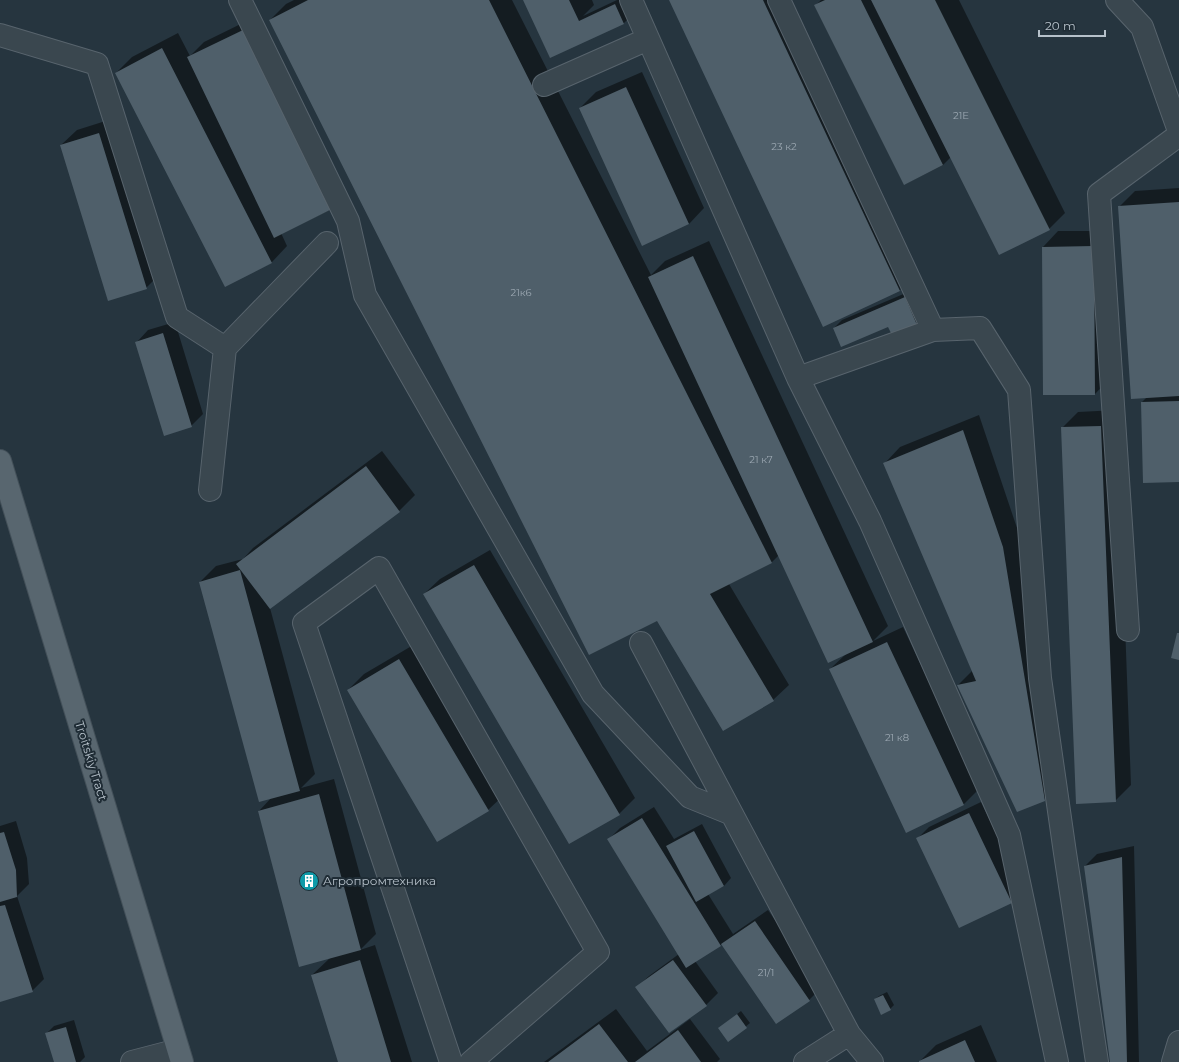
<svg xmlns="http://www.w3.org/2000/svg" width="1179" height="1062" font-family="Montserrat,sans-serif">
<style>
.shadow{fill:#0007}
.building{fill:#4f5f6a}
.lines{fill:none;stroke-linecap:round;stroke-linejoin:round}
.minor-casing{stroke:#58646d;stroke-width:24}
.major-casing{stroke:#435059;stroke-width:24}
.minor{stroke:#3a474f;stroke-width:22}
.major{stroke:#58666f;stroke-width:22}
.labels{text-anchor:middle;stroke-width:4;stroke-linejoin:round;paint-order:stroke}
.number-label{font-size:10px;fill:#9ca8b2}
.street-label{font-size:12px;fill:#b6c1ca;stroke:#1f2c35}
.poi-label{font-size:12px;fill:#b6c1ca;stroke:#1f2c35;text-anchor:start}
</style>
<rect width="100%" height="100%" fill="#26353f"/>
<path class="shadow" d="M294,0h218l139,275 14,-14 44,-20 179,385 -15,15 30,-14 76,162 -16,16 -133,-136 16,-15 -67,-99 -7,7 -43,22 60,101 -16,15 -115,-80 -388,-600 16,-16z
M524,0h68l2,5 -11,11 34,-16h8l7,15 -8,8 -74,34z
M670,0h116l129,275 -16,16z
M821,0h138l106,213 -16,16 -98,-72 -8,8 -38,19 -89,-179z
M259,15l86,179 -15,16 -49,23 6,13 -15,16 -46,24 -110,-213 16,-16 46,-24 12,23 14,-14z
M642,72l62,136 -15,16 -109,-116 16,-16z
M115,118l47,154 -16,16 -85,-143 16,-15z
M1179,188v293l-35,1 -2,-80 5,-5 -28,-190 16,-16z
M1058,231h51l1,147 -15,16h-51l-1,-147z
M913,290l11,26 -8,8 -82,4 8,-8z
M175,322l28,92 -12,12 -54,-84 11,-12z
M1117,410l14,375 -16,16 -53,-373 16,-16z
M979,415l39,116 42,253 -16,16 -86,-115 14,-14 -87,-208 15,-16z
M382,451l33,44 -16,16 -129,97 45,166 -14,14 33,-9 42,155 -16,16 15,-5 37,117h-73l-27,-87 18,-17 -71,-147 13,-14 -72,-215 16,-16 27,-7 10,-11z
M490,550l145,248 -16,16 -195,-220 16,-15z
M415,644l89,151 -16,15 -140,-120 16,-16z
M981,802l42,88 -12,12 -94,-63 12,-12z
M654,807l20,32 28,-15 29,54 -7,8 -16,8 25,40 35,-24 53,78 -12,12 -32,22 -55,-78 -27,17 23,32 -12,12 -69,-18 12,-11 30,-22 -71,-114 12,-12z
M16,821l11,37 2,26 -12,12 27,83 -12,12 -32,10v-175z
M1134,846l5,216h-28l-26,-196 12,-12z
M887,992l7,13 -4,4 -8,4 -7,-14 4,-3z
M616,1009l31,42 43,-32 30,40 -3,3h-173z
M741,1011l9,12 -22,18 -9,-13z
M74,1020l11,37 -5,5h-25l-9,-28 8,-8z
M981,1025l16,37h-77v-1l16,-16z"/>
<path class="building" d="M308,0h181l283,563 -62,31 64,107 -51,30 -66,-110 -68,34 -320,-635z
M523,0h46l10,21 36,-17 9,20 -74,34z
M669,0h94l137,291 -77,36z
M825,0h36l82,165 -39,20 -90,-180z
M871,0h64l115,230 -51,25z
M243,30l87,180 -56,28 -87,-181z
M162,48l110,215 -47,24 -110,-214z
M626,87l63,137 -47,22 -63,-138z
M99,133l48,156 -39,12 -48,-156z
M1179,202v194l-48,3 -13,-193z
M1094,246l1,149h-52l-1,-148z
M693,256l180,386 -45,21 -180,-386z
M905,297l12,28 -25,10 -4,-8 -47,20 -8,-19z
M163,333l29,94 -28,9 -29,-94z
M1179,401v81l-36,1 -2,-81z
M1101,426l15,376 -40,2 -15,-377z
M963,430l40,117 42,254 -28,11 -60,-127 19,-4 -93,-218z
M366,466l34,46 -130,97 -34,-45z
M474,565l146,250 -51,29 -146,-250z
M240,570l60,221 -41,11 -60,-220z
M1177,633h2v27l-8,-2z
M887,642l77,163 -58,28 -77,-164z
M399,659l90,152 -52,31 -90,-152z
M319,794l42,156 -62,17 -41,-156z
M969,813l43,90 -53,25 -43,-90z
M642,818l79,128 -35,22 -79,-129z
M694,831l30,55 -28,16 -30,-56z
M4,832l12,38 1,27 -17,5v-69z
M1122,857l5,205h-17l-26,-196z
M5,905l28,87 -33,10v-96z
M755,921l55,80 -34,23 -55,-80z
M360,960l31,102h-53l-27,-87z
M673,960l34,46 -38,27 -34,-46z
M883,995l8,15 -10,5 -7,-16z
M737,1014l10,14 -19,14 -10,-14z
M599,1024l29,38h-80z
M66,1027l10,35h-22l-9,-29z
M678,1030l23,32h-66z
M965,1040l10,22h-56v-1z"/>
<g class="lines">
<g class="minor-casing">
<path id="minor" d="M240,0l108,221 17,74 228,399 97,103 42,17
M631,0l167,378 72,143 139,314 48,227
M779,0l154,330
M1117,0l25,27 37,104
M0,35l97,29 80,253 48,31
M544,85l104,-46
M798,378l135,-48 47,-2 39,62 21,288 25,175 32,209
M210,490l15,-142 102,-105
M1128,630l-29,-436 80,-59
M641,643l208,391
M132,1062l46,-12
M451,1062l-147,-439 75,-55 219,384 -127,110
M805,1062l44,-28 23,28
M1173,1062l6,-20"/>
</g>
<g class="major-casing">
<path id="major" d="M0,461l182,601"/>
</g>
<use href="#minor" class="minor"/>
<use href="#major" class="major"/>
</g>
<defs>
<g id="building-disc" transform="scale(1)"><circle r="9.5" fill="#0f9aa8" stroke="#1f2c35"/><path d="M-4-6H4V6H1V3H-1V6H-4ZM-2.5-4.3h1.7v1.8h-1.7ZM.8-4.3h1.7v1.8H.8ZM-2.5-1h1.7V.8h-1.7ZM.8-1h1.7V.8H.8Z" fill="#fff"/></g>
</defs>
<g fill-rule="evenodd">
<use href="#building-disc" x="309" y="881"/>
</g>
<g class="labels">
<g class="number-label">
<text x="961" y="119">21Е</text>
<text x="784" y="150">23 к2</text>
<text x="521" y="296">21к6</text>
<text x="761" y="463">21 к7</text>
<text x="897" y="741">21 к8</text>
<text x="766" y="976">21/1</text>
</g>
<g class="street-label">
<text transform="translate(91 761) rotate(73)" y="4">Troitskiy Tract</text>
</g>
<g class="poi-label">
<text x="323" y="885">Агропромтехника</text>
</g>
</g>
<path d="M1039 30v6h66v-6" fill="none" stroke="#b6c1ca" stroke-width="2"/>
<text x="1045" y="30" font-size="12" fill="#b6c1ca" stroke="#1f2c35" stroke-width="3" paint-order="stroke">20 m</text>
</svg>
